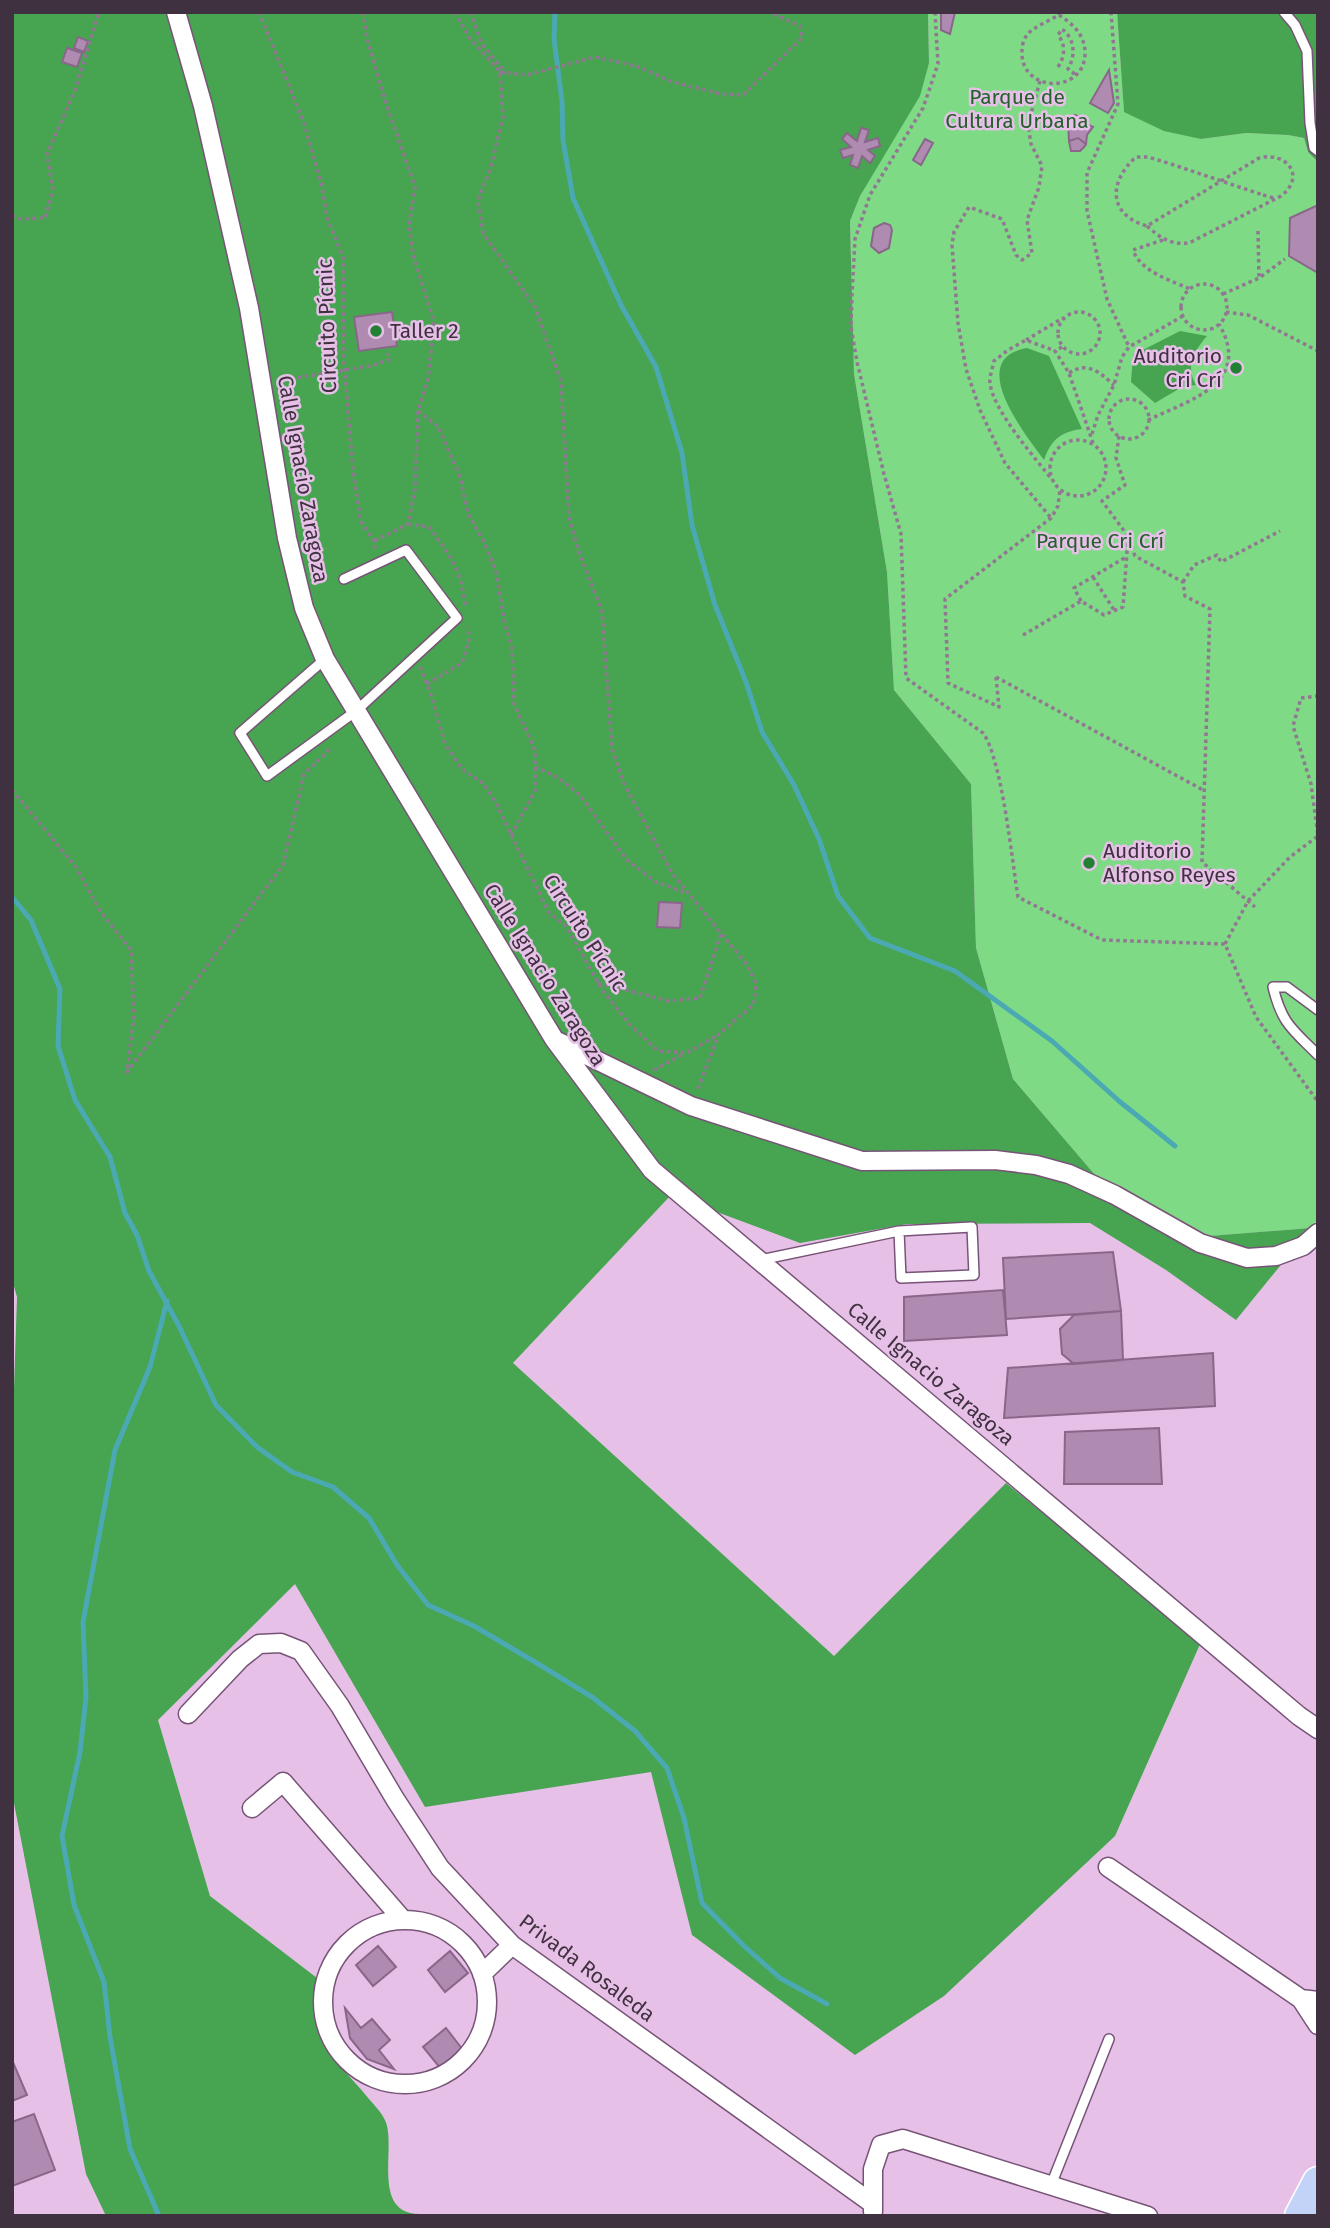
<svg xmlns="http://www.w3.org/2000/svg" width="1330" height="2228" font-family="'Fira Sans',sans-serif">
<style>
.green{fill:#7eda85}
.forest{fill:#47a451}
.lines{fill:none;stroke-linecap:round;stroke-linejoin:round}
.stream{stroke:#4ba9b4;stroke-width:5}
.building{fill:#b08bb1;stroke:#89668a;stroke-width:2}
.lane-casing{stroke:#775477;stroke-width:12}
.street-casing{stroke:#775477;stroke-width:21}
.highway-casing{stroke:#fff;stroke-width:33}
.path{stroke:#927792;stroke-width:3.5;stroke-dasharray:3.5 3.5;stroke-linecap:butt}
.lane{stroke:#fff;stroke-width:9}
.street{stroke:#fff;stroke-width:18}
.highway{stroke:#c2d3f7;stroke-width:30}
.path-bridge{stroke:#927792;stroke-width:3.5;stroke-dasharray:3.5 3.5;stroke-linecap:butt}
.poi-dot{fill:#228032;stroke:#e7c0e8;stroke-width:2.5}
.labels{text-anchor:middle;stroke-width:5;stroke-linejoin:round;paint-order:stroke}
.park-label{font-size:21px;fill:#23612b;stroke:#e7c0e8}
.street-label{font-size:21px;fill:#403140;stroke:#e7c0e8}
.poi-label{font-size:21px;fill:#403140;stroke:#e7c0e8;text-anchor:start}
</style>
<rect width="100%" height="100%" fill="#e7c0e8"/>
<path class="green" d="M928,12h189l7,100 77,27 45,-6 42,2 16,3 4,14 10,10v1057l-7,9 -101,8 -115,-61 -82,-96 -37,-131 -5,-164 -77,-94 -7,-118 -33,-198 -4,-153 10,-25 69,-133z"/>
<path class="forest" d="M12,12h916l1,51 -9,33 -60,100 -10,25 4,153 33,198 7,118 77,94 5,164 37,131 82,96 114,61 102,-8 -75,92 -70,-50 -76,-47 -183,1 -107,19 -129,-48 -158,168 321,293 172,-173 195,159 -86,194 -171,160 -89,59 -163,-120 -41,-163 -226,35 -130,-223 -137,136 52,176 107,82c-1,9 -4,18 -4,27 1,41 33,65 56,94 7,8 16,17 18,27 7,29 -14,89 34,88v2h-315l-20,-42 -74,-381v-343l5,-153 -5,-18z
M1117,12h201v150l-10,-10 -4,-14 -16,-3 -42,-2 -45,6 -37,-8 -40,-19z
M1180,331l27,5c-13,15 -22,30 -11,49l-14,2 -27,16 -24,-21 2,-27z
M1027,348l22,8 33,73c-22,3 -31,11 -38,31 -18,-25 -80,-101 -17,-112z"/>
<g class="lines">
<path class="stream" d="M555,12l-1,27 8,62 1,39 10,58 48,107 35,62 26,86 10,72 23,80 31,77 16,50 32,53 25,54 19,57 32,42 85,33 97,70 67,60 56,45
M12,897l19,23 29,69 -2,57 17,54 35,57 15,56 12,22 12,36 30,55 37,79 41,42 35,25 41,15 36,31 28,47 31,40 46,21 61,36 57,35 43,34 32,37 17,50 18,85 42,43 36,32 47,26
M159,2216l-29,-67 -20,-112 -6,-55 -30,-77 -12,-69 18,-84 6,-55 -3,-75 32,-172 35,-83 17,-66"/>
</g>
<path class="building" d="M941,12h14l-5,22 -9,-4z
M78,37l10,4 -4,11 -10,-4z
M67,48l15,5 -5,14 -15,-5z
M1109,70l5,33 -6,10 -18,-10z
M1075,115l5,2 2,5 11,5 -6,8 -1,9 -8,-6 -9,3 -1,-21z
M861,128l8,2 -4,12 13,-4 2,8 -12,4 7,6 -5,7 -8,-7 -4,12 -8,-3 3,-10 -10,3 -3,-8 11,-3 -9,-8 5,-6 10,8z
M1078,138l8,6 -2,3 -4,4h-9l-2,-10z
M925,139l8,4 -12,22 -8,-5z
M1318,205v68l-29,-17 1,-38z
M884,223l6,2 2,5 -3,18 -10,5 -8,-7 3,-18z
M392,312l5,34 -38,5 -5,-34z
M659,902l23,1 -2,25 -23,-1z
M1113,1252l8,59 -115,8 -3,-61z
M1003,1290l4,45 -103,6v-44z
M1121,1311l2,49 -49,4 -12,-10 -2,-25 14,-14z
M1213,1353l2,53 -211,12 4,-50z
M1159,1428l3,56h-98l1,-52z
M378,1946l18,21 -23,19 -17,-21z
M450,1951l18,22 -23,19 -17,-22z
M345,2008l16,20 11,-9 18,21 -11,10 15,19 -27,-10 -17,-21z
M446,2028l17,22 -22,19 -18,-22z
M12,2060l15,35 -15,6z
M34,2114l21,56 -43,16v-64z"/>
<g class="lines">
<g class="lane-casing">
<path id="lane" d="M1284,12l11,13 12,26 3,72 4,25 4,3
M325,659l-85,74 27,43 89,-65 101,-93 -51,-68 -62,29
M1318,1010l-31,-23h-14c9,37 19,42 45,68
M760,1260l139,-29 73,-4 2,48 -73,3 -2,-47
M1051,2185l58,-146"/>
</g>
<g class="street-casing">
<path id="street" d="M176,12l27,94 46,202 38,230 17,70 21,51 229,380 98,131 647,546 19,13
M557,1041l134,65 171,55 133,-1 41,5 33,9 46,21 85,48 47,15 29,-2 27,-10 15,-13
M188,1714l52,-55 19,-15 22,-1 20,8 39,55 55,93 45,69 72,77 361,259
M252,1808l31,-26 120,138
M1108,1867l193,132 17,2
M323 2002a82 82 0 1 1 164 0a82 82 0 1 1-164 0Z
M482,1974l30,-29
M1301,1999l17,26
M873,2212v-43l8,-24 22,-6 245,77"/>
</g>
<g class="highway-casing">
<path id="highway" d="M1300,2216l18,-34"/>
</g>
<path class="path" d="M259,12l45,111 18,63 5,31 16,40 1,105 9,109 8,51 13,19 1,10
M363,12l4,26 19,65 29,84 -6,38 4,29 21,68 -6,58 -10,31 -3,78 -7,35 -34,17
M455,12l14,25 31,35 3,45 -12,49 -13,35 5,32 52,74 26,74 8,136 9,33 24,61 10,138 13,37 47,87 75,92 9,18 -2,21 -35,30 -22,57
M470,12l12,32 24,29
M935,12l3,52 -15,44 -53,87 -15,44 -3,56 -1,32 6,35 27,112 17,60 5,144 77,55c19,26 29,128 35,164l84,43 123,4 31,73 62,85
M1111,12l7,92 -31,69v38l20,88 22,48
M1059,15c14,9 26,20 26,38 0,42 -66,40 -63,-3 0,-5 2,-11 5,-15 6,-8 22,-14 32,-20l1,-3
M1058,67c7,-11 8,-22 0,-32l4,-6c13,10 14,26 6,40l8,6
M500,72l27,3 68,-18 41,9 37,16 48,12 22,1 59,-57 -2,-12 -31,-14
M1040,81l-12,44 3,19 11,22 -3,21 -12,33 5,33 -10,7 -6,-5 -14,-36 -33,-12 -15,25 -2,13 6,78 8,46 14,41 25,53 46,55
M1263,195l11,3
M12,215l9,4 24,-1 8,-27 -6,-37 28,-64 24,-78
M1147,226c13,12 24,19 42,17l92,-47c26,-20 5,-45 -22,-38l-112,68c-39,-11 -39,-44 -11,-69h12l23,7
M1258,231l1,47
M1163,240l-30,10c8,22 37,30 57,39
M1181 307a23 23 0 1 1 46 0a23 23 0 1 1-46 0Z
M1223,294l36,-16 26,-19
M1058 333a21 21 0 1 1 42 0a21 21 0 1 1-42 0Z
M1226,312l22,3 70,36
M1026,340l37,-22
M1062,347l-7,4 14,22 24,70
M1069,373c19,-12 30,-1 45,12
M277,381l93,-15 19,-6 -1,-7
M1109 419a20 20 0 1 1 40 0a20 20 0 1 1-40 0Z
M418,411l20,15 22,51 8,37 16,28 12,29 8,49 8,27 2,57 21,46v41l-24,44
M1148,420c42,-20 105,-37 71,-96
M1092,434l6,-19 16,-30 8,-28 7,-10 54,-31
M1119,436l-3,22 9,27 -23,16 26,35 7,20 48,26 2,14 25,13 -8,253 53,45
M1050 468a28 28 0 1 1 56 0a28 28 0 1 1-56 0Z
M1054,482c-17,-22 -61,-71 -64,-99 -1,-6 3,-16 4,-22l14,-11 18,-10 29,11
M408,524l21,3c21,28 32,42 36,78
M1093,577l21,33
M1183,582l11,-17 23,-10 4,7 59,-31
M1081,601l-7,-13 52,-31
M1023,635l58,-34 23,14 19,-8 5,-69
M420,667l10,25 15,52 17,25 22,15 13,21 52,108 17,13 37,65 27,34 28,26 28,2 31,-18
M996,677l3,30 -51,-24 -3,-84 106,-81 7,-12 2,-17
M996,677l207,113
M427,684l35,-21 7,-24 -1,-12
M535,767l22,10 23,18 47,65 29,22 31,11
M12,790l64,77 24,44 31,39 3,67 -7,55 156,-207 21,-91 28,-27
M1225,944l23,-43 42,-44 28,-21 -7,-52 -18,-58 8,-28 17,-2
M598,983l71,18 31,-3 21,-64
M654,1070l30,-16"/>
<use href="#lane" class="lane"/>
<use href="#street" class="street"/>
<use href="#highway" class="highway"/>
<path class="path-bridge" d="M1171,164l92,31"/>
</g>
<g class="poi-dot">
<circle cx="376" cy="331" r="7"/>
<circle cx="1236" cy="368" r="7"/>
<circle cx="1089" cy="863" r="7"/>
</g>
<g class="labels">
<g class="park-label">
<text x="1017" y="104">Parque de<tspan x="1017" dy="24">Cultura Urbana</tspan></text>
<text x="1100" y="548">Parque Cri Crí</text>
</g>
<g class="street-label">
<text transform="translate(327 326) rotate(-92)" y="7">Circuito Pícnic</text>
<text transform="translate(303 479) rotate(80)" y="7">Calle Ignacio Zaragoza</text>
<text transform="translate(585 933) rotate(57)" y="7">Circuito Pícnic</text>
<text transform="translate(545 975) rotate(58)" y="7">Calle Ignacio Zaragoza</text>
<text transform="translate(931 1374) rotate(40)" y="7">Calle Ignacio Zaragoza</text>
<text transform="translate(587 1968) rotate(37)" y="7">Privada Rosaleda</text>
</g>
<g class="poi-label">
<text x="390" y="338">Taller 2</text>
<text x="1222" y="363" text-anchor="end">Auditorio<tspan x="1222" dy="24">Cri Crí</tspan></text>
<text x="1103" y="858">Auditorio<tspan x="1103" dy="24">Alfonso Reyes</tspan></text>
</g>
</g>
<rect width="1330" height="2228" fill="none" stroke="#403140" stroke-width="28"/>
</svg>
